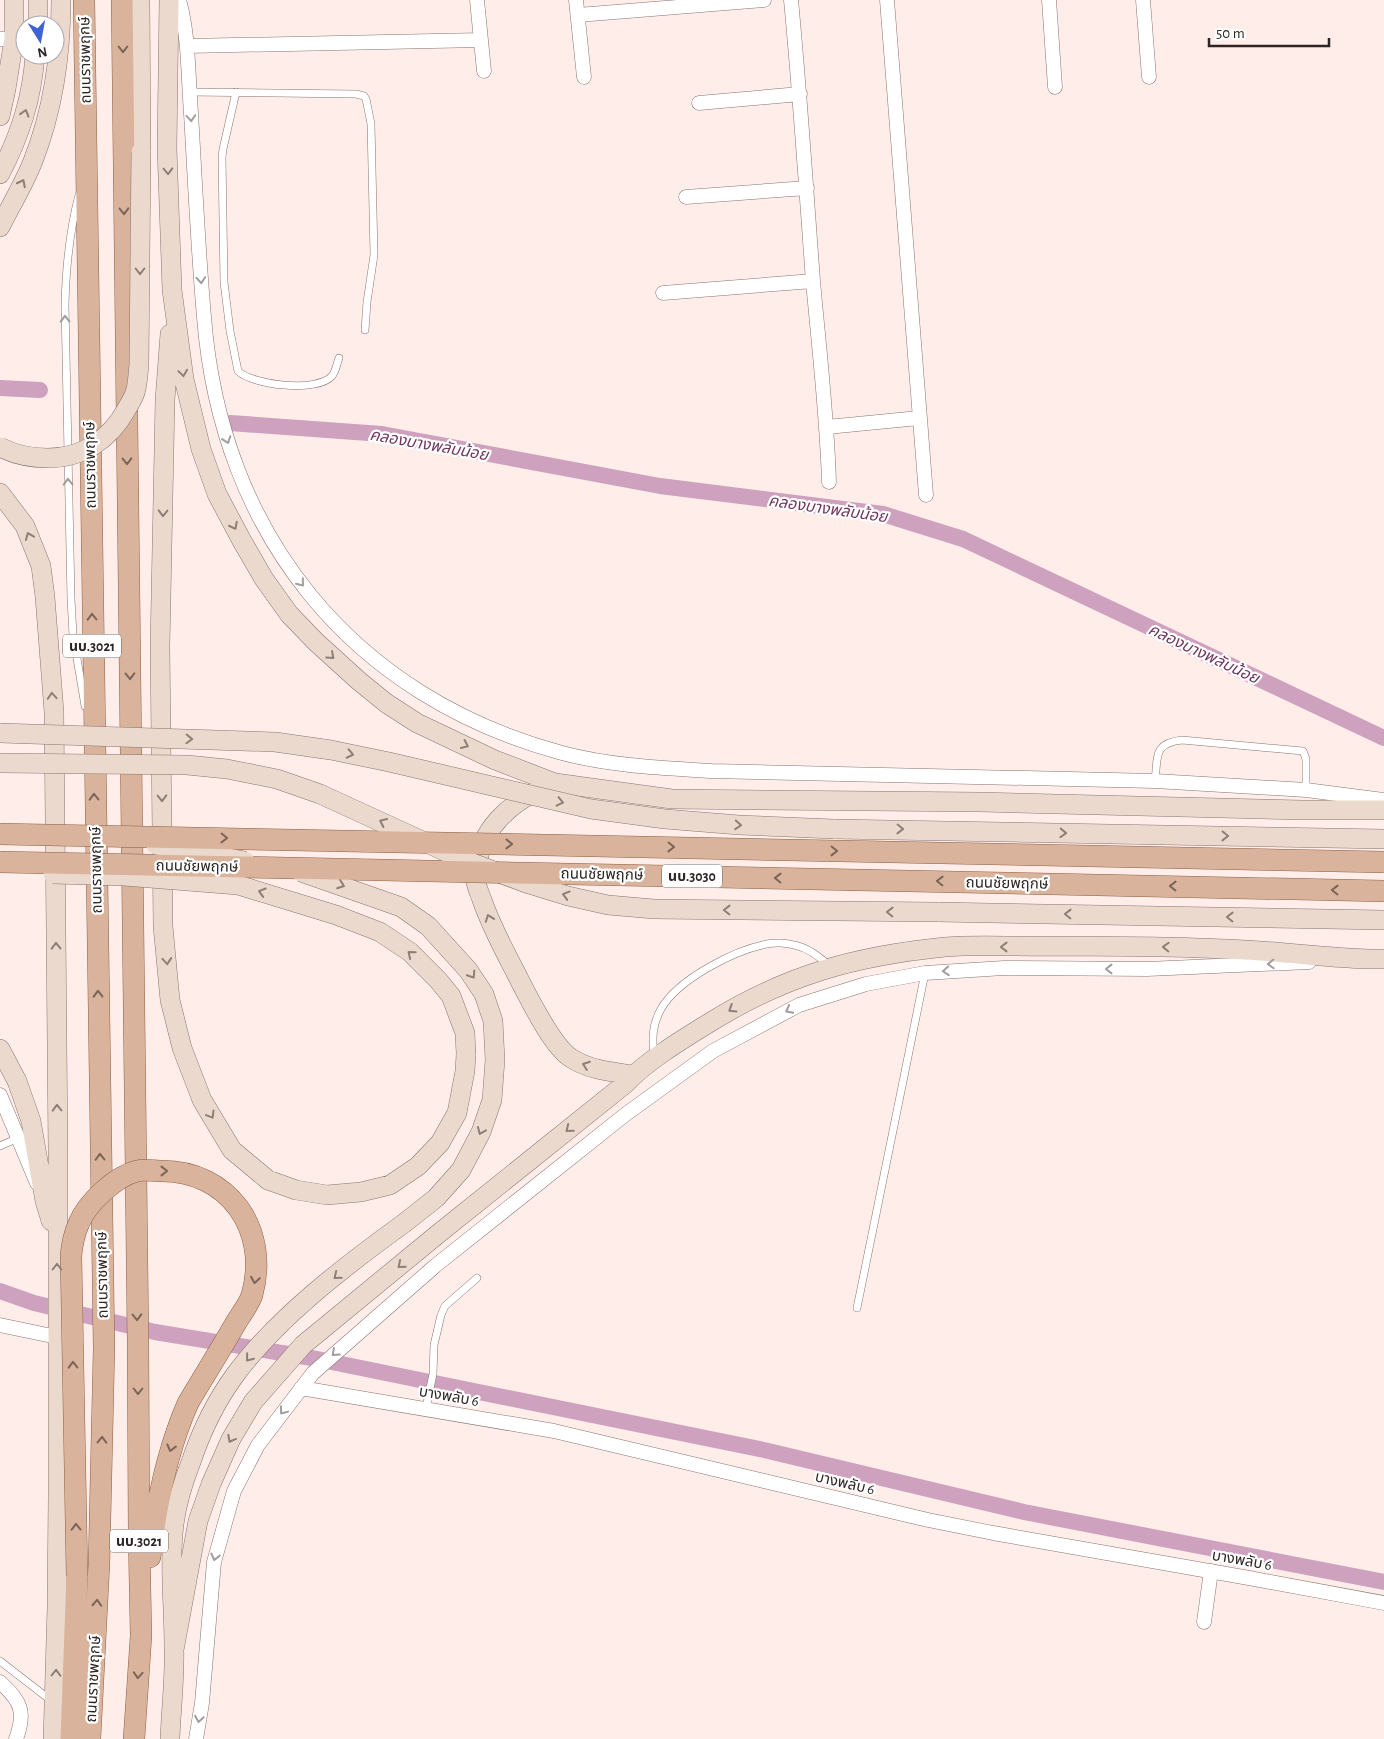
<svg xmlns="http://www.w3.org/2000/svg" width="1384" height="1739" font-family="'Alegreya Sans','Noto Sans Thai',sans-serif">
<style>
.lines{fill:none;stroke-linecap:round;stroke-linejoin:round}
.canal{stroke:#cea1bf;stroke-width:16}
.service-casing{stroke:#887472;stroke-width:8}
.minor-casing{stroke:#887472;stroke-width:15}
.secondary-casing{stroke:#887472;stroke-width:20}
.primary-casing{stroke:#8d6045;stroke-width:22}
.service{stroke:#fff;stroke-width:7}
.minor{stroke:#fff;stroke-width:14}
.secondary{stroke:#ecd9cd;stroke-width:19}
.primary{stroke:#d9b39b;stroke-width:21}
.secondary-bridge-casing{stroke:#887472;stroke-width:20;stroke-linecap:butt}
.primary-bridge-casing{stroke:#8d6045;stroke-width:22;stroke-linecap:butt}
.secondary-bridge{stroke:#ecd9cd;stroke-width:19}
.primary-bridge{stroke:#d9b39b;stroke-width:21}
.oneway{stroke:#7a6559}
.oneway2{stroke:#8c7f78}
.oneway3{stroke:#a09d9c}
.labels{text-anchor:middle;stroke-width:4.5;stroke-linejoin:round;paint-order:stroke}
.shield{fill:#fff;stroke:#6c6665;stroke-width:1}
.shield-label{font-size:14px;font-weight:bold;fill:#2d2523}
.street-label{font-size:15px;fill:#2d2523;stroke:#fff}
.water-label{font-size:16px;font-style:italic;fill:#6f375f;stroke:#fff}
</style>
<rect width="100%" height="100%" fill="#ffedea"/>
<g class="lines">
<path class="canal" d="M0,388l40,2
M230,423l152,11 278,52 223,28 80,25 421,199
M0,1291l34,12 121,29 157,26 452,92 260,62 360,70"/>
<g class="service-casing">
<path id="service" d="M189,92l167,2 8,2 2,3 5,25 3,131 -7,47 -2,28
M236,92l-13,57 -1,8 2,125 6,49 8,40c14,14 79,22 94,5 4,-5 5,-13 7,-18
M79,195c-10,37 -13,72 -14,110l6,294 2,36 12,71
M1155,781c3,-24 -2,-38 27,-41l121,11 3,8v31
M654,1057c-2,-18 -2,-32 7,-48 17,-30 74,-59 106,-65 8,-2 20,-1 27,1 15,3 25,12 36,21
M0,1146l18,-8
M857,1308l68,-335
M426,1408l7,-34 1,-29 7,-30 4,-9 32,-28
M0,1661l53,41"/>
</g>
<g class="minor-casing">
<path id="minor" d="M179,0c10,36 9,75 12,113 4,68 7,136 13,204 17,217 147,379 358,436 49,13 101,15 150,18l443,10 151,9 78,10
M477,0l7,71
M576,0l8,77
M791,0c9,94 15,187 22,281 6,67 14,134 16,201
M887,0l39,495
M1049,0l6,87
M1143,0l6,77
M578,15l186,-15
M0,39h14
M187,46l294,-6
M699,103l101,-9
M686,197l121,-9
M663,293l150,-12
M827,427l92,-9
M0,1095l37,88
M0,1325l57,12
M301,1388l253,43 374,89 65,13 256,45 135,25
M1204,1622l7,-51
M0,1682c21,19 26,30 16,57
M196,1739l6,-36 12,-141 20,-71 24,-46 55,-72 122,-107 191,-152 87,-63 86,-46 67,-21 59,-11 79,-5 143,1 162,-7"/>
</g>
<g class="secondary-casing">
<path id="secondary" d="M140,0l1,152
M169,0l-2,148 5,142 12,89 17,70 16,45 25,47 22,38 25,35 27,28 43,39 27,22 31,20 78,37 60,23 117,16 308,3 322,8h82
M38,25v-25
M0,116l6,-27 8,-50v-39
M0,174c20,-39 32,-75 35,-119
M0,227c11,-22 24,-43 33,-66 20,-51 28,-106 28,-161
M170,334l-5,66 -5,246 3,280 7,74 12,48 20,52 30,50 36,30 28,10 31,5 34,-3 29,-7 28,-19 22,-23 17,-30 8,-42 1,-17
M0,493l25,33 16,40 4,31 9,115 4,440v345l-1,110 -4,132
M541,789c-32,15 -61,41 -64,78 0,5 -2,10 -1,15 1,6 4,12 6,18 10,29 25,55 39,83 10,19 32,64 50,75 18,12 41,14 62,17
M834,829l550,10
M938,912l446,8
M0,1049l17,32 14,40 14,80 6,20
M174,1650l24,-129 13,-37 20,-45 22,-37 50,-57 135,-111 187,-150c20,-22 58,-45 84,-61 77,-48 146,-67 236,-76 34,-3 70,0 104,-1 65,0 131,0 196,4 46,2 93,10 139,9
M170,1739c1,-30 5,-60 4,-90 0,-42 -5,-84 0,-125 3,-21 9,-42 17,-62 10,-30 25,-61 44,-87 42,-57 110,-109 168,-151"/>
</g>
<g class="primary-casing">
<path id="primary" d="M84,0l20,1348 -5,216 -9,175
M122,0l16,1342 1,194 2,100 -7,103
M150,1557c6,-52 17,-106 38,-154
M71,1739l6,-163"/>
</g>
<use href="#service" class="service"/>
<use href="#minor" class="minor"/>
<use href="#secondary" class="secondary"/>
<use href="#primary" class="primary"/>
<g class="secondary-bridge-casing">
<path id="secondary-bridge" d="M0,447c15,8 31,11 48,11 35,0 62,-19 78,-48 4,-7 9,-14 10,-21 2,-8 2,-16 3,-24l2,-213
M0,733l275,9 56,8 58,12 202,47 74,10 74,6 95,4
M0,763l187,2 40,4 50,10 43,15 144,66 65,24 39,12 40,9 46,4 284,3
M156,845l89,16
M301,872l100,35 27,19 40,44 16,24 9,27 2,39 -3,40 -11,32 -20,38 -25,28 -33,26
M53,874l72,2 113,9 98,30 44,17 30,20 28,28 13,16 14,37 1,21"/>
</g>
<g class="primary-bridge-casing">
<path id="primary-bridge" d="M0,834l1384,28
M0,862l1384,29
M77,1576l-6,-320c1,-12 3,-22 8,-33 8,-20 37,-47 58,-52 7,-2 16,0 23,0 69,-1 110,59 92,124 -3,9 -10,18 -15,26 -16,28 -33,55 -49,82"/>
</g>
<use href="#secondary-bridge" class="secondary-bridge"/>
<use href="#primary-bridge" class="primary-bridge"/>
</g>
<defs><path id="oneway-chevron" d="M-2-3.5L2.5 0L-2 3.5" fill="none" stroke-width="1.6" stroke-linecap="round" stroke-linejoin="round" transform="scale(1.25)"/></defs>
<g class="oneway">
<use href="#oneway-chevron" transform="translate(123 49) rotate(90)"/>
<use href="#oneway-chevron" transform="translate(124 211) rotate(89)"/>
<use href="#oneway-chevron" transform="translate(127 461) rotate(89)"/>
<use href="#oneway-chevron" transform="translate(92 617) rotate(-91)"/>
<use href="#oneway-chevron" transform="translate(130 676) rotate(89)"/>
<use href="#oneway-chevron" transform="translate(94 797) rotate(-91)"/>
<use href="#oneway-chevron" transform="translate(224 838) rotate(1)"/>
<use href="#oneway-chevron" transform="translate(509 844) rotate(1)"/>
<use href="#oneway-chevron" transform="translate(671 847) rotate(1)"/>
<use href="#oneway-chevron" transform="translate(834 851) rotate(1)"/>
<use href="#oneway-chevron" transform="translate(778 878) rotate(-179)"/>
<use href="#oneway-chevron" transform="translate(940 881) rotate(-179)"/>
<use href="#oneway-chevron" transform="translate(1173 886) rotate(-179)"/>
<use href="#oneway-chevron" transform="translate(1335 890) rotate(-179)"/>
<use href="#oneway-chevron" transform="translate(98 994) rotate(-91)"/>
<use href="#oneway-chevron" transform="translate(100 1157) rotate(-91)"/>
<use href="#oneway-chevron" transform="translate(164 1171)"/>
<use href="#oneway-chevron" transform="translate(255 1280) rotate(99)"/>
<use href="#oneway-chevron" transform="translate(137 1317) rotate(89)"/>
<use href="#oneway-chevron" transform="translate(73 1365) rotate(-91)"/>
<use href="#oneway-chevron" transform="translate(138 1391) rotate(90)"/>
<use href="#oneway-chevron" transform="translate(102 1440) rotate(-89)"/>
<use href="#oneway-chevron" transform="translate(171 1448) rotate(104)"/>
<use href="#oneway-chevron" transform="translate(76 1527) rotate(-91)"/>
<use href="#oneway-chevron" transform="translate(97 1603) rotate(-87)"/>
<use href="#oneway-chevron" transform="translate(138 1675) rotate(94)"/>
</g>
<g class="oneway2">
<use href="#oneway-chevron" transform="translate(25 113) rotate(-73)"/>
<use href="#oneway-chevron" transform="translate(168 171) rotate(88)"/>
<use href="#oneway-chevron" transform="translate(22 183) rotate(-63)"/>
<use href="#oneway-chevron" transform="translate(140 271) rotate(90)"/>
<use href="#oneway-chevron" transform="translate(183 373) rotate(82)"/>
<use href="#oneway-chevron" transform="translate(163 513) rotate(91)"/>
<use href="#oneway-chevron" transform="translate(234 526) rotate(63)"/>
<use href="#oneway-chevron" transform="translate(29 536) rotate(-112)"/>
<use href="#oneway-chevron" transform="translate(331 656) rotate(42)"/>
<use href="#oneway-chevron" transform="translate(52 696) rotate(-94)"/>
<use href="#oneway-chevron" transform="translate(189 739) rotate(2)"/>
<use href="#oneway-chevron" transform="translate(465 745) rotate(25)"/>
<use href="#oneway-chevron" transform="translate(350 754) rotate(12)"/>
<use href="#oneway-chevron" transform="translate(162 798) rotate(89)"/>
<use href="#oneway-chevron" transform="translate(560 802) rotate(13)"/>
<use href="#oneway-chevron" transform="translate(383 822) rotate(-155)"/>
<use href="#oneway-chevron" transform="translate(738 825) rotate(4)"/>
<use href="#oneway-chevron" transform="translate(900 829) rotate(1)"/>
<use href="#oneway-chevron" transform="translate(1063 833) rotate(2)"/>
<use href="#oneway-chevron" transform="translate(1225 836) rotate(1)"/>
<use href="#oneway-chevron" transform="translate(341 885) rotate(20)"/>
<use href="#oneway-chevron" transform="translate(262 892) rotate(-163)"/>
<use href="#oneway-chevron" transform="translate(566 895) rotate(-164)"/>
<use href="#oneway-chevron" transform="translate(727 910) rotate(-179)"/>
<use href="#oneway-chevron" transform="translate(890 912) rotate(-179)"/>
<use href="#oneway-chevron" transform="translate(1068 914) rotate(-179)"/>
<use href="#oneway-chevron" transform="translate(1230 917) rotate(-179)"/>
<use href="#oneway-chevron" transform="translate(489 918) rotate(-110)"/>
<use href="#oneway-chevron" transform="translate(56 946) rotate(-91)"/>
<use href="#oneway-chevron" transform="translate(1004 947) rotate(180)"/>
<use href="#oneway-chevron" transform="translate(1166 947) rotate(-178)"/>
<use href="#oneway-chevron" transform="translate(411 954) rotate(-140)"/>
<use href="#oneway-chevron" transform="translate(167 961) rotate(85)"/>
<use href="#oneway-chevron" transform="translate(472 975) rotate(57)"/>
<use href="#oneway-chevron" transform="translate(732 1009) rotate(148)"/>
<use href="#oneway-chevron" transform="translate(586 1065) rotate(-160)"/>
<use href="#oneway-chevron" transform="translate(57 1108) rotate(-91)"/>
<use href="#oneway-chevron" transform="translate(211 1115) rotate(59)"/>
<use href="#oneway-chevron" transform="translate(569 1129) rotate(141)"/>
<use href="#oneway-chevron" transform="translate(481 1131) rotate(113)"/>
<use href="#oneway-chevron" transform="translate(401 1265) rotate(140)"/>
<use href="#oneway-chevron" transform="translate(57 1267) rotate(-90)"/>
<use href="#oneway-chevron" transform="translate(337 1276) rotate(141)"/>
<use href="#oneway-chevron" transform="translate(249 1358) rotate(129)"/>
<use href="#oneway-chevron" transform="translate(231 1439) rotate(118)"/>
<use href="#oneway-chevron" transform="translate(56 1673) rotate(-89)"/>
</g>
<g class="oneway3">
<use href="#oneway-chevron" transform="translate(191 118) rotate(86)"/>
<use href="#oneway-chevron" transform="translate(201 280) rotate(86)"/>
<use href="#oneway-chevron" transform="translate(65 319) rotate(-91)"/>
<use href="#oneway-chevron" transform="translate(227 440) rotate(71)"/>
<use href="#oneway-chevron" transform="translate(68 482) rotate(-91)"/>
<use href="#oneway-chevron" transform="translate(301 583) rotate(51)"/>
<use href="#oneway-chevron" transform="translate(1271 964) rotate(178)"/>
<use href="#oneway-chevron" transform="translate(1109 969) rotate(-180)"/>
<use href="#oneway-chevron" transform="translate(946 971) rotate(176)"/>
<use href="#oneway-chevron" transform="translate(789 1010) rotate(152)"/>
<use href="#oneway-chevron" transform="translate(335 1353) rotate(138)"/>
<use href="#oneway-chevron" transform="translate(283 1411) rotate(127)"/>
<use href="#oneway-chevron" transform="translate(215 1557) rotate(103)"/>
<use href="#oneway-chevron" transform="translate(199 1719) rotate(99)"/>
</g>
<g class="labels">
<g class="shield">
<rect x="63" y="634.5" width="58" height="23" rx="4"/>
<rect x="662" y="864.5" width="60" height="23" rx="4"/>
<rect x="110" y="1529.5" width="58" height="23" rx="4"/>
</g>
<g class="shield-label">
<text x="92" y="651">นบ.3021</text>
<text x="692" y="881">นบ.3030</text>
<text x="139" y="1546">นบ.3021</text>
</g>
<g class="street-label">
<text transform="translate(85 60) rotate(-91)" y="5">ถนนราชพฤกษ์</text>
<text transform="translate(90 465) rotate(-91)" y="5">ถนนราชพฤกษ์</text>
<text transform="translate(197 866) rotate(1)" y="5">ถนนชัยพฤกษ์</text>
<text transform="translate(96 870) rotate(-91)" y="5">ถนนราชพฤกษ์</text>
<text transform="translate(602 874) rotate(1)" y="5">ถนนชัยพฤกษ์</text>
<text transform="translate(1007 883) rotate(1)" y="5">ถนนชัยพฤกษ์</text>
<text transform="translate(102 1275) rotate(-91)" y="5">ถนนราชพฤกษ์</text>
<text transform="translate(449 1396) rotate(10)" y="5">บางพลับ 6</text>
<text transform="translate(845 1483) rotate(13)" y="5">บางพลับ 6</text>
<text transform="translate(1242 1560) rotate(10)" y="5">บางพลับ 6</text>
<text transform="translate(93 1679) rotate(-87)" y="5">ถนนราชพฤกษ์</text>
</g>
<g class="water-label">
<text transform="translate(429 444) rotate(10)" y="6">คลองบางพลับน้อย</text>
<text transform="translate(828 508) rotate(8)" y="6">คลองบางพลับน้อย</text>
<text transform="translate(1204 653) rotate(25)" y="6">คลองบางพลับน้อย</text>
</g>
</g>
<g transform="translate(40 40) rotate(169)"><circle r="24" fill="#ffffff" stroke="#aba8a7"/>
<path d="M0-4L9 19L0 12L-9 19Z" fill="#3f62d4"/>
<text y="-8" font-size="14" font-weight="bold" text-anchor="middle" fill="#2d2523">N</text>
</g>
<path d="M1209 38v8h120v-8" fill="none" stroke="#2d2523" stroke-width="2.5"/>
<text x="1216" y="38" font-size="15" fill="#2d2523" stroke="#ffffff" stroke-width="4" paint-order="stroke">50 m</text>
</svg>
